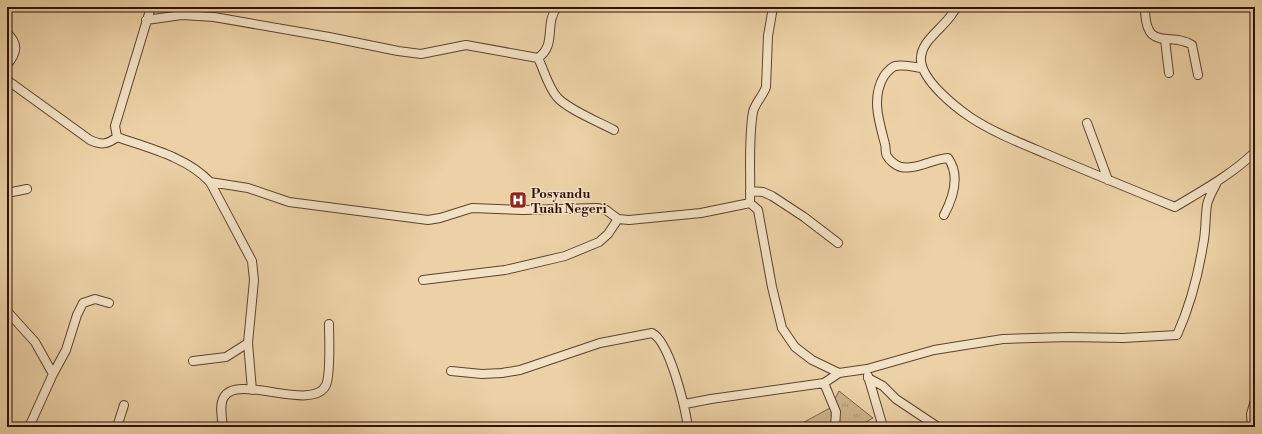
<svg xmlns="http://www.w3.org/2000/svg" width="1262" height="434" font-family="'Libre Bodoni',serif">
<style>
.grass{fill:url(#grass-tufts);stroke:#7d6248}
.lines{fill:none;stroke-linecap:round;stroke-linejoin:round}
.street-casing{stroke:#5e422e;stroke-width:10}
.street{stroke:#f2e1c4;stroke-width:8}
.labels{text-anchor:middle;stroke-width:3;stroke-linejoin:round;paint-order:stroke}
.poi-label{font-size:13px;font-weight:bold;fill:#2f1207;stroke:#f2e1c4;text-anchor:start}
</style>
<defs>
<pattern id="grass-tufts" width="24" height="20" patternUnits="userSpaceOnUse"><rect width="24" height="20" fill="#cbb18a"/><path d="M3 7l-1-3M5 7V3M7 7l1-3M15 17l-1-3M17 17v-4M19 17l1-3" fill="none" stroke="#af9776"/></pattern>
</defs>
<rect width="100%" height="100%" fill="#ebd1a5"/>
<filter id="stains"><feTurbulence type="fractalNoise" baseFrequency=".005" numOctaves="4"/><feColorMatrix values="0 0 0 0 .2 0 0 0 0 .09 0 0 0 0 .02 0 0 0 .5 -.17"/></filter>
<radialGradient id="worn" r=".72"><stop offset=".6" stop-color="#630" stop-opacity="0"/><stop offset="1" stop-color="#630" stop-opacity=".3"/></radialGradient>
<path class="grass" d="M839,391l34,27 -15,9h-63l35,-19z"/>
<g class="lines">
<g class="street-casing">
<path id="street" d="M956,7c-7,19 -37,32 -35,54 2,20 33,45 49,56 24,16 53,27 79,38 42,18 84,35 126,52 28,-17 56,-32 80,-55
M1145,7c0,47 26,24 47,38l6,30
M146,20l36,-5 32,2 115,20 69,14 23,3 45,-9 72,13c19,-13 6,-34 19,-51
M7,33c12,11 10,20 0,32
M1165,40l4,33
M538,58c6,12 10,29 19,39 10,12 42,25 57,33
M922,68c-8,-1 -18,-4 -27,-2 -5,2 -8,6 -11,10 -13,22 -5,45 1,68 1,3 0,9 2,12 2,4 9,10 14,11 16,3 31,-8 47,-9 13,18 5,40 -4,57
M7,80l83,60c11,5 17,5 27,-3
M1087,123l21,57
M117,137c31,11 70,20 93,45l42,79 2,19 -6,63 4,47
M117,137l-2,-11 36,-119
M210,182l38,6 41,14 139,18 12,-2 32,-10 51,2 74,-2 9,2 12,9 11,1 72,-7 49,-10 8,7 14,77 10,41 13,19 17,13 27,13
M750,191l13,1 9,4 32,21 34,26
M7,193l20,-4
M750,203c1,-30 -2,-62 3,-91 2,-9 10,-16 13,-25l2,-51 5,-29
M423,280l82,-10 60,-14 34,-14 9,-8 10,-15
M7,311l28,31 18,32 -24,53
M193,361l33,-4 22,-14
M451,371l31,3 20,-1 18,-3 80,-27 52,-10c18,9 33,74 36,94
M53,374l13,-24 11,-35 6,-12 12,-4 14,4
M868,376l15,51
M868,378l15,8 13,13 42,28
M824,383l12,29 -1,15
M685,404l26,-5 113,-16 15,-10 28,-4 67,-19 69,-11 67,-2 53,1 54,-3c13,-29 21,-59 26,-90 3,-13 2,-27 4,-40 1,-7 7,-16 10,-23
M117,427l7,-22
M223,427c-1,-9 -4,-22 1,-30 13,-24 89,16 102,-12 5,-11 3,-47 3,-61
M1252,427l-1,-13 4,-14"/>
</g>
<use href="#street" class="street"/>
</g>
<defs>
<g id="hospital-square" transform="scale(0.9)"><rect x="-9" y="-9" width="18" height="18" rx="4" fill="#8f2418" stroke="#f2e1c4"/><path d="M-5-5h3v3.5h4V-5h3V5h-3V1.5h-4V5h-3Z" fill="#fff"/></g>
</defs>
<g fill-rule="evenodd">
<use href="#hospital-square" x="518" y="200"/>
</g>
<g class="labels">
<g class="poi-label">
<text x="531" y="198">Posyandu<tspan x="531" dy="15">Tuah Negeri</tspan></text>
</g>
</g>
<rect width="1262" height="434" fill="none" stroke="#ebd1a5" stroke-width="24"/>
<rect x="8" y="8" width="1246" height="418" fill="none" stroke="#2f1207" stroke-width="2"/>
<rect x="12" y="12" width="1238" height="410" fill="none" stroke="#2f1207"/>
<rect width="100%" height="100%" filter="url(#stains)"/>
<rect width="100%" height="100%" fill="url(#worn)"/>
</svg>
